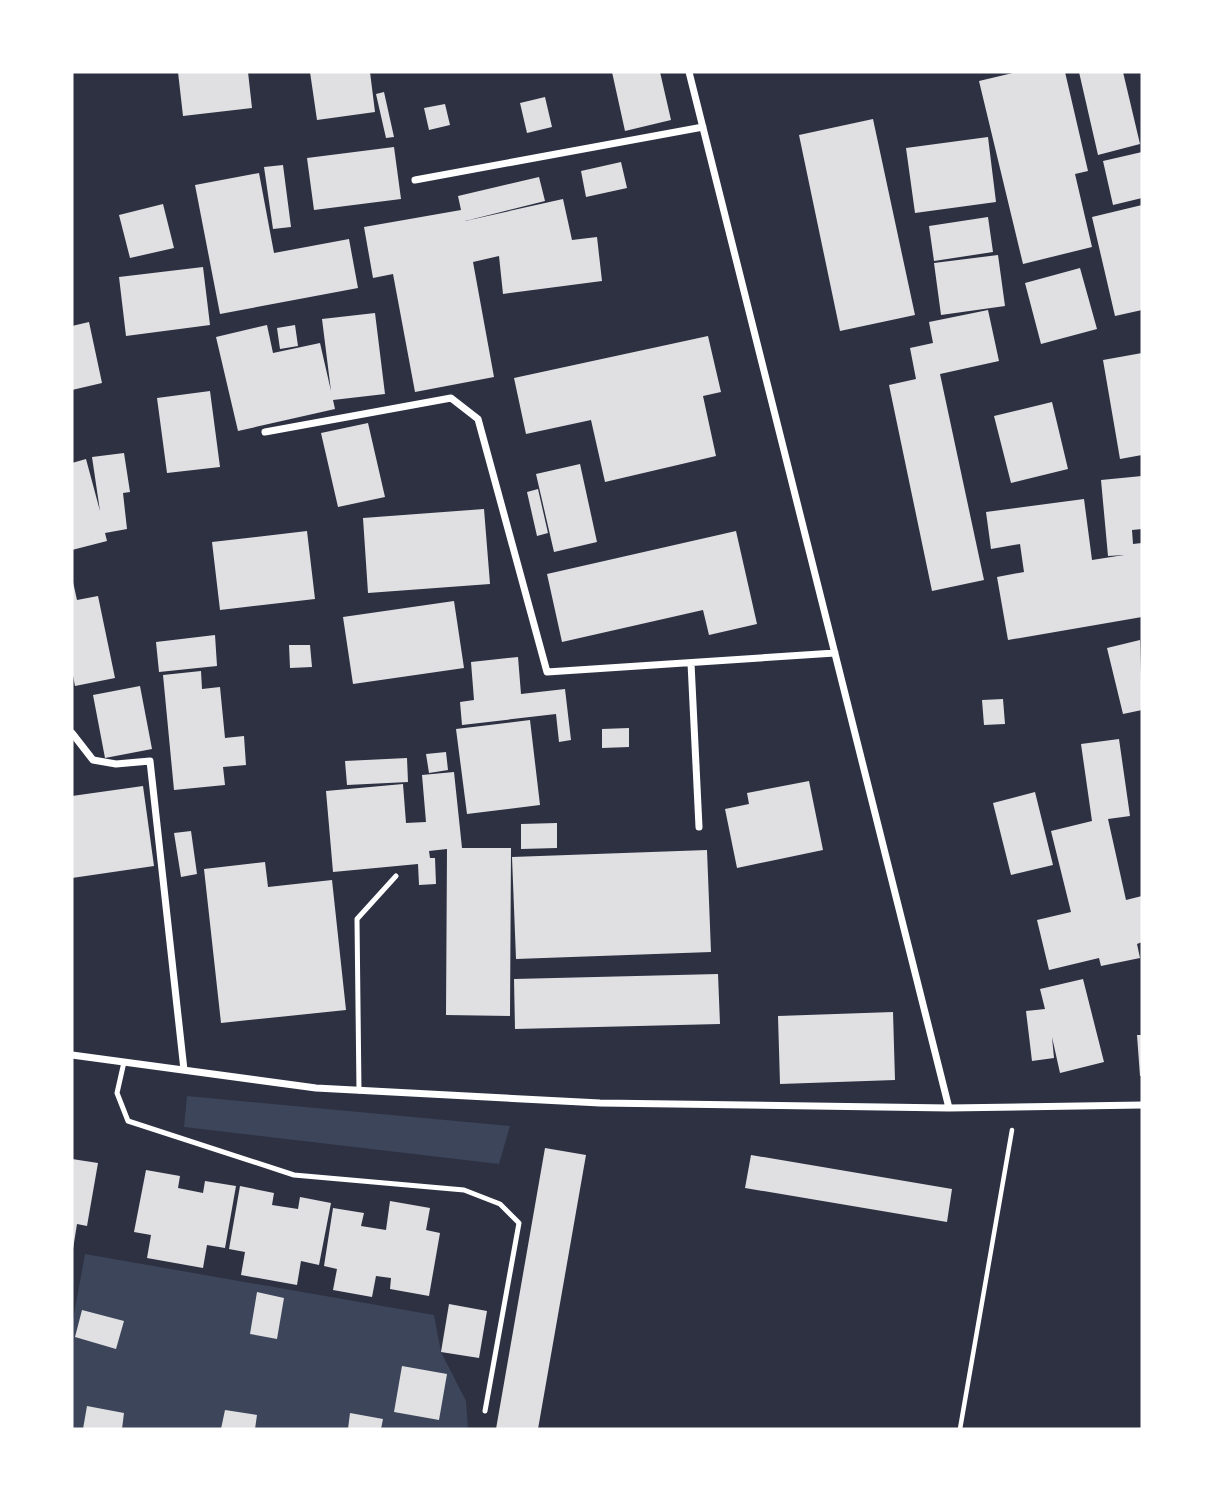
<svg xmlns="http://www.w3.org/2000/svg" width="1214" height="1501" font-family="'Exo 2',sans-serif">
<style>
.green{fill:#3c4559}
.building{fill:#e0e0e3}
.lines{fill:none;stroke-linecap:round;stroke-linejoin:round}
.path{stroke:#fff;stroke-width:4.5}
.service{stroke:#fff;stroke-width:5}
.minor{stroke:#fff;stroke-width:7}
</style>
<rect width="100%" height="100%" fill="#2d3142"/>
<path class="green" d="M187,1096l323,30 -11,38 -315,-37z
M85,1254l349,61 7,37 25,49 2,28h-396v-104z"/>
<path class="building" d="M178,72h70l4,36 -69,8z
M310,72h60l5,40 -58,8z
M612,72h48l11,48 -46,11z
M1017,72h48l23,99 -13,3 17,73 -69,17 -44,-183z
M1079,72h44l17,72 -42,11z
M384,92l10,45 -8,1 -10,-44z
M545,97l7,30 -25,6 -7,-30z
M445,104l5,21 -21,5 -5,-22z
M873,119l42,196 -75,16 -41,-196z
M988,137l8,65 -81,11 -9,-65z
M394,147l7,52 -87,11 -7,-52z
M1142,152v46l-29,7 -10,-44z
M621,162l6,26 -41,9 -5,-26z
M283,165l8,62 -18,2 -9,-62z
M259,173l15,80 75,-14 9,49 -138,26 -25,-129z
M539,177l6,24 -80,20 98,-22 9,41 25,-3 5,44 -99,13 -4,-38 -26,6 21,115 -79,15 -22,-118 -20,4 -9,-51 97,-17 -3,-14z
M163,204l11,44 -44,10 -11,-43z
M1142,205v105l-27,6 -23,-99z
M988,217l5,35 -59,9 -5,-35z
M998,255l7,51 -64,9 -7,-52z
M203,267l7,58 -84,11 -7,-59z
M1080,268l17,61 -56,15 -16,-61z
M988,310l11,51 -59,13 44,206 -52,11 -43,-206 27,-6 -6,-31 23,-5 -4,-21z
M375,313l10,81 -52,6 2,9 -97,22 -22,-94 51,-12 6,28 47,-10 11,48 -9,-72z
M89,322l13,61 -30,7v-64z
M295,325l3,21 -18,3 -3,-21z
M708,336l13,56 -18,4 13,60 -111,26 -14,-62 -65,14 -12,-56z
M1142,353v102l-22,4 -17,-99z
M210,391l10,76 -53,6 -10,-75z
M1052,402l16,67 -57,14 -17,-67z
M368,423l17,74 -47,10 -17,-74z
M124,453l6,39 -7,1 4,36 -22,4 2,8 -35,9v-87l14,-4 14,52 -8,-54z
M580,464l17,78 -43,10 -18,-78z
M1142,476v53l-10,1 1,14 9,-1v74l-134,23 -11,-63 27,-5 -4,-28 -29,5 -5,-37 98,-13 8,61 32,-5 -16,1 -7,-76z
M538,489l10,44 -11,3 -10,-44z
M484,509l6,75 -122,9 -5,-75z
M307,531l8,68 -95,11 -8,-68z
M736,531l21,93 -48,11 -6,-25 -141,32 -15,-68z
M73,582l4,18 21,-4 17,82 -40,8 -3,-16z
M454,601l10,67 -111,16 -10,-67z
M215,635l2,31 -58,6 -3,-30z
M1140,640l2,70 -19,4 -16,-66z
M289,645h21l2,22 -22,1z
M518,657l3,37 44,-5 6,51 -12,2 -3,-28 -94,11 -2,-23 14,-2 -3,-38z
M201,671l1,18 18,-2 5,51 19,-2 2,29 -23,2 2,18 -51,5 -11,-115z
M140,686l12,63 -47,9 -12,-63z
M1003,699l2,25 -21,1 -2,-25z
M530,720l10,85 -73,9 -11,-85z
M629,728v19l-27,1v-19z
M1119,739l11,77 -22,3 18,81 16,-4v46l-5,2 3,14 -39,8 -2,-8 -50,12 -12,-50 34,-8 -20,-81 41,-10 -11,-77z
M446,752l2,18 -19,3 -3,-19z
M407,758l1,24 -61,3 -2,-24z
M454,772l8,76h49l-1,168 -64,-1 1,-166 -18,2 1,7h5l1,26 -17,1 -1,-21 -85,8 -7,-81 77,-7 3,39 20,-1 -4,-47z
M809,781l14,69 -86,18 -12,-59 24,-5 -2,-11z
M143,786l11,80 -82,12v-82z
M1035,792l18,73 -42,10 -18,-72z
M557,823v25l-36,1v-25z
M191,831l6,43 -16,3 -7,-44z
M707,850l4,102 -195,7 -4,-102z
M265,862l3,25 64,-7 14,130 -125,13 -17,-154z
M718,974l2,50 -205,5 -1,-50z
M1083,979l21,83 -44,11 -8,-36 2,21 -22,3 -6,-50 19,-2 -5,-20z
M893,1012l2,68 -115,4 -2,-68z
M1137,1035h5v41h-2z
M545,1148l41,7 -48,274h-42z
M751,1155l201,34 -5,33 -202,-34z
M72,1159l26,4 -11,63 -10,-2 -4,25z
M146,1170l34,6 -2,12 25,5 2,-12 31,5 -11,62 -18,-3 -4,23 -56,-10 4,-23 -17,-3z
M240,1186l34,7 -2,12 26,4 2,-12 31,6 -12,62 -18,-4 -4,24 -56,-10 4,-23 -16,-3z
M390,1201l40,7 -4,22 14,3 -11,63 -39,-7 1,-11 -15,-2 -4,21 -39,-7 4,-21 -13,-3 9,-58 31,5 -3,13 25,4z
M257,1292l27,6 -7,41 -27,-5z
M449,1304l38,7 -8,47 -38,-6z
M82,1310l42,11 -8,28 -41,-12z
M402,1366l45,8 -8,46 -45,-8z
M87,1406l37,7 -2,16h-39z
M225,1410l32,5 -2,14h-34z
M350,1413l33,6 -2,10h-33z"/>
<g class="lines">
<path class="path" d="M960,1429l52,-299"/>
<path class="service" d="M124,1062l-7,31 11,28 166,54 170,15 36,14 19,19 -34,188
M359,1091l-2,-172 39,-43"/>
<path class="minor" d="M689,72l260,1036
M415,180l288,-53
M265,432l186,-34 27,21 69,253 288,-19
M691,663l8,164
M72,733l21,27 23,4 34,-3 34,309
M72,1055l244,33 284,15 349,5 193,-3"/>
</g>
<rect width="1214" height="1501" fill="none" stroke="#ffffff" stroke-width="147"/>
</svg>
